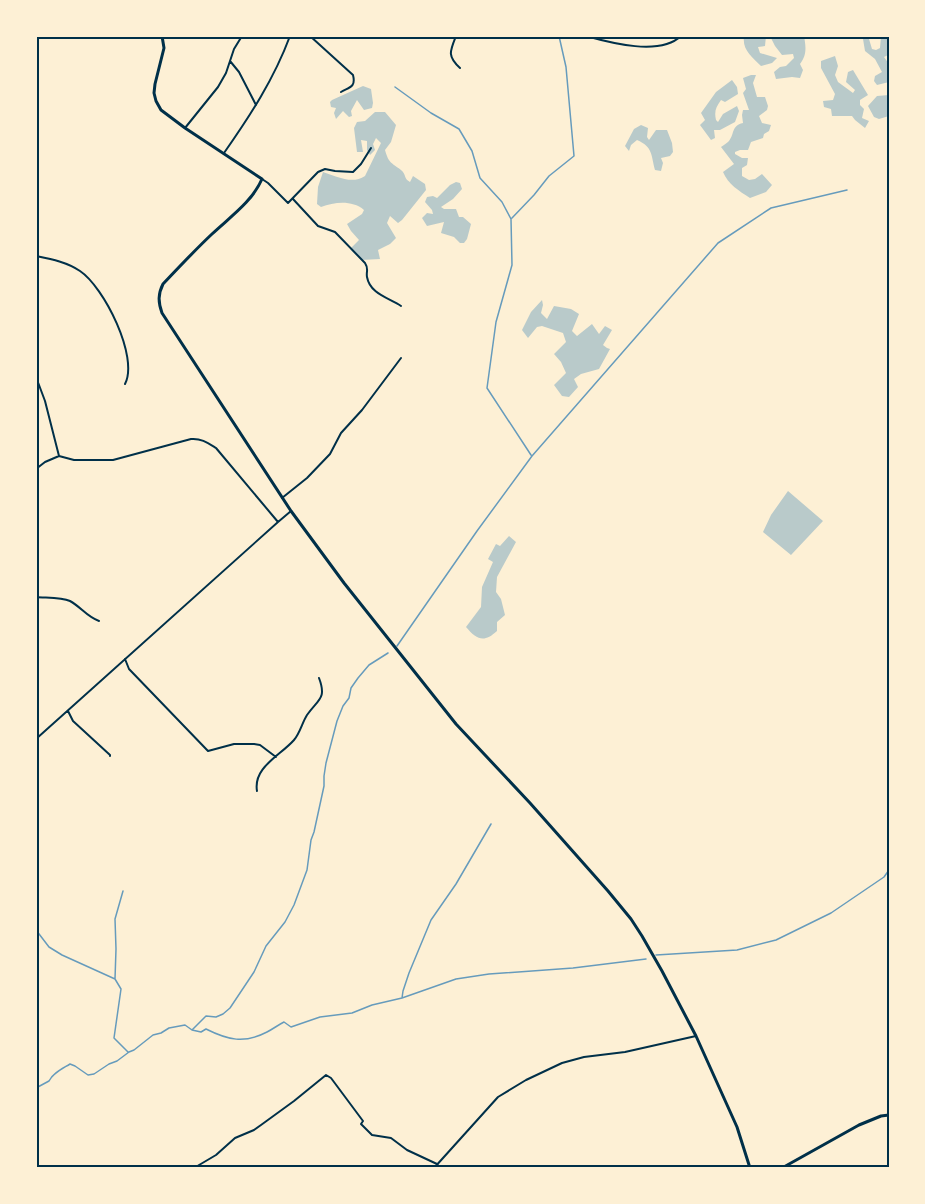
<svg xmlns="http://www.w3.org/2000/svg" width="925" height="1204" font-family="Spectral,serif">
<style>
.green{fill:#b9caca}
.lines{fill:none;stroke-linecap:round;stroke-linejoin:round}
.stream{stroke:#669bbc;stroke-width:1.5}
.minor{stroke:#003049;stroke-width:2}
.tertiary{stroke:#003049;stroke-width:3}
.neatline{fill:none;stroke:#003049;stroke-width:2}
</style>
<rect width="100%" height="100%" fill="#fdf0d5"/>
<path class="green" d="M744,36h22l-1,10 -7,1 2,6 17,5 -5,5 -11,3c-9,-9 -19,-16 -17,-30z
M770,36h34c2,11 3,19 -4,28l3,6 -3,8 -8,-1 -16,2 -2,-7 6,-5 6,-1 8,-8 -1,-4 -11,1 -7,-9z
M881,36h7l1,12 -1,7 -4,2 5,7v18l-12,3 -3,-4 1,-5 7,-4 -7,-13 -10,-8 -2,-12h6l3,10 4,1 4,-2z
M835,56l3,10 -3,9 3,7 15,11 2,-3 -9,-8 2,-10 5,-2 15,25 -8,5v5l4,4 -2,9 7,3 -4,7 -10,-8 -3,-4h-20l-1,-7 -7,-2 -1,-6 10,-1 2,-6 -14,-26v-7z
M751,75h5l-3,8 4,14h8l3,9 -1,4 -8,6 3,7 9,2 -2,6 -5,3 -1,4 -12,4 -3,8h-8l-5,2v2l7,4h6l-1,7 -5,3v8l7,4 6,-1 7,-5 10,11 -6,7 -16,6c-11,-7 -22,-14 -27,-26l11,-8 -13,-17c3,-2 6,-4 8,-6 6,-8 2,-15 14,-18l-1,-8 1,-5h6l-6,-17 3,-4 -3,-11z
M732,80l5,7 1,7 -13,8 -4,-2c-5,7 -7,11 -5,20l2,2 5,-8 14,-8 2,5 -4,11 -15,8h-6l1,8 -4,2 -11,-15 5,-5 -4,-7 15,-21z
M363,86l8,3 2,14 -1,5 -8,2 -7,-10 -6,11 1,5 -3,1 -6,-6 -7,8 -2,-6 2,-5 -5,-1 -1,-5 2,-2z
M889,95v21l-10,3 -5,-2 -6,-11 9,-10z
M375,112h10l11,13 -5,17 -6,8c4,14 6,12 16,20 6,5 2,8 9,12l3,-6 12,8 1,6 -24,30 -4,3 -8,-7 -3,7 9,15 -6,6 -12,6 2,9 -19,1 -11,-11 9,-9 -8,-9 -4,-7 15,-10 2,-4c-12,-10 -29,-8 -43,-3l-4,-3 1,-17 5,-15c13,4 29,13 42,4l16,-33 -5,-5 -3,6 2,6 -5,5 -3,-5v-9l-6,-1 2,12h-6l-3,-24 3,-6 8,-1z
M641,125l7,3 -1,9 2,3 7,-10h11l5,13 1,9 -3,4 -9,2 2,5 -2,8 -6,-1c-4,-15 -2,-23 -18,-30l-6,5 -2,6 -4,-5 9,-17z
M456,182l4,1 2,6 -9,10 -12,8 3,2h12l3,8h4l8,7 -4,15 -3,4h-4l-6,-6 -13,-4 3,-11 -17,4 -5,-8 5,-5 6,1 -1,-4 -7,-8 2,-5 6,-1 4,2 13,-13z
M542,300l1,5 -2,8 6,6 7,-13 17,3 8,5 -7,17 5,5 15,-12 7,10 6,-8 7,4 -9,15 4,3 3,1 -11,20 -18,5 -7,5 4,8 -9,10 -7,-1 -8,-11 12,-12 -5,-11 -7,-8 12,-12 -3,-9 -21,-7 -5,1 -9,11 -6,-8 9,-18z
M788,491l35,30 -32,34 -28,-23 8,-17z
M509,536l7,6 -19,35 -1,15 5,7 4,16 -8,7v9c-13,12 -20,9 -31,-4l15,-20 1,-20 11,-25 -5,-3 8,-15 4,2z"/>
<g class="lines">
<path class="stream" d="M395,87l36,26 28,16 13,22 8,27 22,24 9,17 1,46 -16,57 -9,66 44,67
M512,218l22,-23 15,-19 25,-20 -8,-89 -7,-31
M397,646l80,-115 55,-75 186,-213 53,-35 76,-18
M36,930l13,17 13,8 53,24 6,10 -7,49 14,14
M656,955l81,-5 39,-10 55,-27 53,-36 5,-7
M115,979l1,-30 -1,-30 8,-28
M402,998l1,-7 6,-18 22,-53 25,-36 35,-60
M192,1030l14,-14 10,1 7,-3 7,-6 24,-36 12,-26 19,-24 9,-17 13,-35 4,-30 3,-8 10,-46v-10l2,-13 11,-42 6,-15 6,-8 2,-10 7,-10 11,-13 19,-12
M36,1088l13,-7c4,-8 13,-12 21,-17l5,2 13,9 6,-1 15,-10 8,-3 12,-9 5,-2 19,-15 8,-2 8,-5 16,-3 7,5 9,2 5,-3c22,11 38,15 61,3 6,-3 11,-7 17,-10l7,5 29,-10 32,-4 20,-8 30,-7 54,-19 33,-5 84,-6 73,-9"/>
<path class="minor" d="M310,36l43,39c3,12 -3,12 -12,17
M456,36c-6,15 -9,20 4,32
M586,36c25,7 74,20 95,0
M36,38l5,-2
M230,61l9,11 17,33
M185,128l33,-41 8,-14 8,-24 8,-13
M224,153c26,-37 50,-74 66,-117
M262,179l6,4 20,20 30,-31 7,-3 10,2 18,1 8,-8 10,-16
M293,199l25,27 17,6 30,31c4,6 1,8 2,14 3,17 22,21 34,29
M36,256c15,3 31,6 44,15 24,16 59,86 45,113
M36,377l9,24 14,55
M36,469l9,-7 14,-6 15,4h39l78,-21c10,-1 17,4 25,9l62,74 13,-11
M282,498l25,-20 23,-24 11,-21 21,-23 39,-52
M36,597c10,1 25,0 34,4 11,6 17,16 29,20
M125,659l4,10 79,82 26,-7h20l6,1 16,12
M68,711l5,10 37,34v1
M36,739l242,-217
M257,791c-4,-24 23,-35 37,-51 6,-7 8,-17 13,-25 11,-16 20,-16 12,-37
M194,1168l22,-13 19,-17 19,-8 7,-5 33,-24 32,-26 5,3 32,43 -2,3 11,11 19,3 16,12 30,14 3,4
M434,1168l64,-71 28,-17 36,-17 22,-6 41,-5 71,-16"/>
<path class="tertiary" d="M162,36l2,12 -9,36 -1,9 2,8 5,9 24,18 77,51c-10,23 -32,38 -50,55 -17,16 -33,33 -49,50 -5,10 -5,18 -1,29l129,198 53,72 112,141 74,79 78,88 23,28 11,17 20,35 34,65 41,91 13,41
M782,1168l77,-43 22,-9 8,-1"/>
</g>
<rect width="925" height="1204" fill="none" stroke="#fdf0d5" stroke-width="75"/>
<rect x="38" y="38" width="850" height="1128" class="neatline"/>
</svg>
